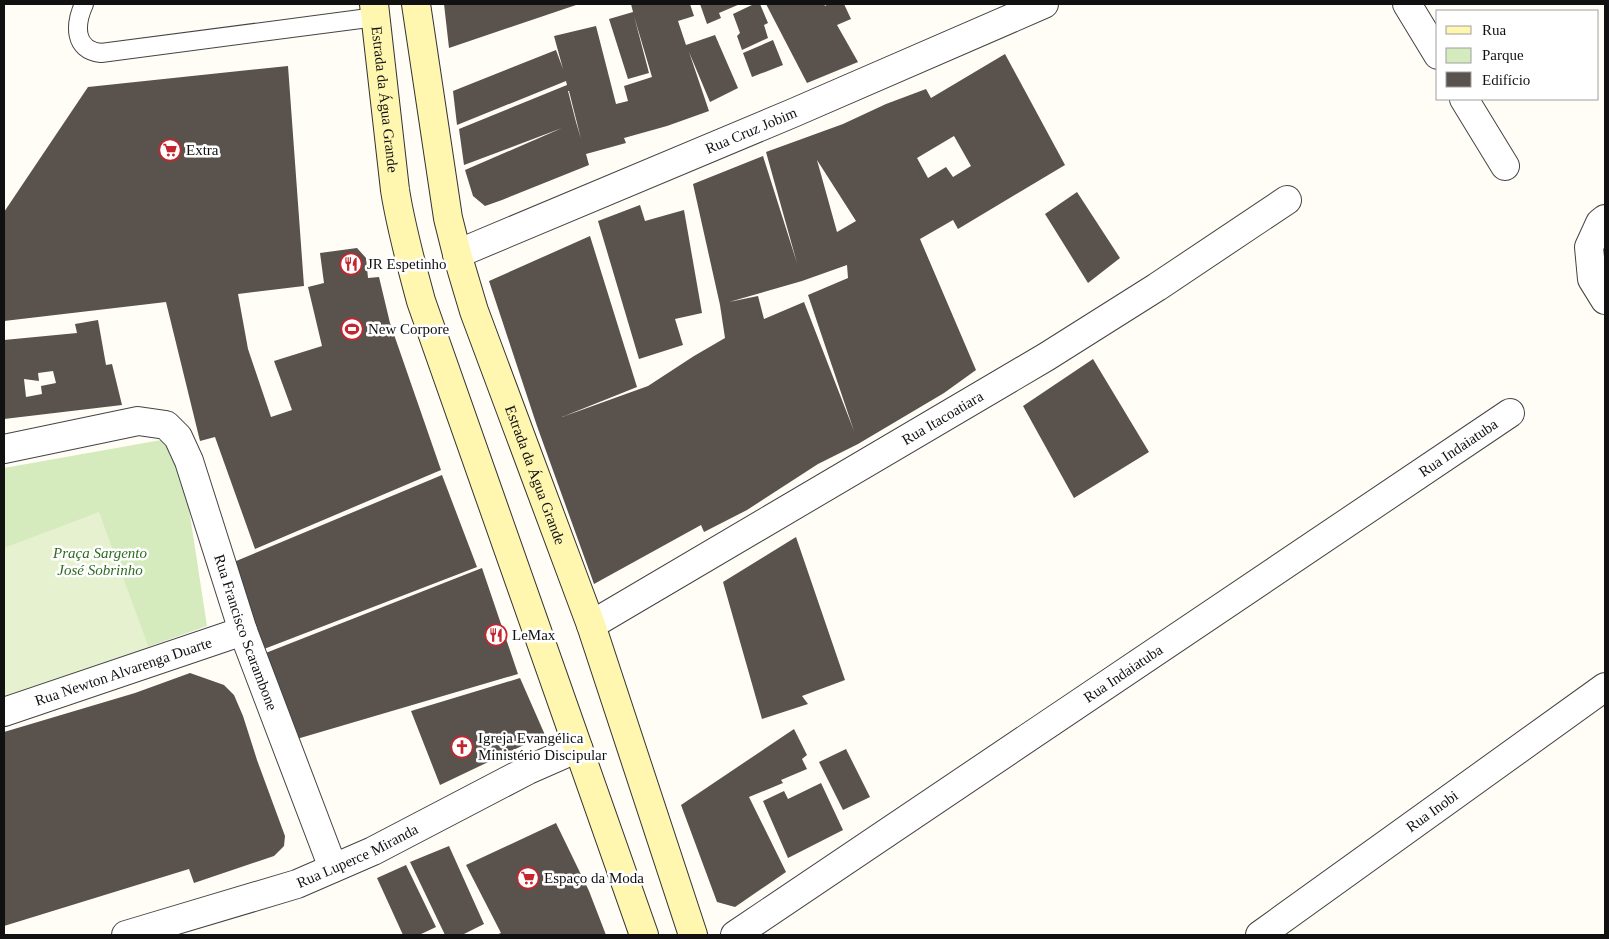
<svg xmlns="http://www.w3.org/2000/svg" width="1609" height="939" font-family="Georgia,serif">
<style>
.green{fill:#d5ebbd}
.pitch{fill:#e6f2cf}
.building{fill:#5a524d;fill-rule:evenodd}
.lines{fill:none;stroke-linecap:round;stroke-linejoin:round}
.service-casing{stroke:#444;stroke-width:20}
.minor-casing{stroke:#444;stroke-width:30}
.secondary-casing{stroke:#333;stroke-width:30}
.service{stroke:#fff;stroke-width:18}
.minor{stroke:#fff;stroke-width:28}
.secondary{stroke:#fff6b0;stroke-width:28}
.labels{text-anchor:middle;stroke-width:5;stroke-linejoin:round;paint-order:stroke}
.street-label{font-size:15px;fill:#111;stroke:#fff}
.poi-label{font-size:15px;fill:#111;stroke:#fff;text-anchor:start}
.park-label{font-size:15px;font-style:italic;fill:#2f6b1f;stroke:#fff}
</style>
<rect width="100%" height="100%" fill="#fffdf5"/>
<path class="green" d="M178,437l29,189 -203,72v-230z"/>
<path class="pitch" d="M99,512l50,136 -145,53v-153z"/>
<path class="building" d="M444,4h135l-130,44z
M631,4h59l4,12 -16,5 8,24 29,-10 23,53 -28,14 -21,-50 20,59 -42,15 -43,12 2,5 -40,11 3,11 -87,35 -17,6 -12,-10 -8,-26 97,-42 -98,37 -5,-36 108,-44 -1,-4 -109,44 -4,-34 103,-41 7,19 -9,-33 42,-10 20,78 12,-3 -4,-15 28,-9 -18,-61 15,57 -21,6 -19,-60 24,-7zM568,91h1l12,48 -5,-17z
M700,4h40l-21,9 2,5 -14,6z
M754,4h6l8,19 -4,2 4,13 -26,12 -5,-14 3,-3 -7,-19z
M766,4h58l1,2 3,-2h16l7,15 -14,6 21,37 -51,21z
M773,40l10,25 -31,12 -9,-24z
M1005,54l60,111 -107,64 -5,-9 -33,19 56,131 -32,23 -86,51 -40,20 -71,46 -43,22 -3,-7 -107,59 -57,-158 -48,-145 101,-45 47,151 -75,30 86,-31 46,-30 31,-18 -5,-33 -27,-121 70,-28 34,107 -31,-111 77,-28 43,-20 40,-15 5,9zM954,136l17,30 -18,11 -7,-10 -18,11 -11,-20zM817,160l39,61 -19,11zM847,265l1,13 -40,17 46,136 -50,-129 -40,17 -6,-23 -29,6 73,-21z
M288,66l16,220 -66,8 10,55 23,68 21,-7 -18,-49 48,-15 -14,-59 16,-4 -4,-30 37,-5 9,10 2,20 11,-1 11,46 51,147 -186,79 -40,-112 -15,4 -34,-139 -162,19v-109l84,-125z
M1077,192l43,66 -32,25 -43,-69z
M640,205l5,16 39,-11 18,103 -27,6 8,26 -44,14 -41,-138z
M98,320l8,45 6,-1 10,41 -118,14v-79l73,-7 -2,-9zM53,371l3,12 -15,3 1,8 -16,3 -2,-18 15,2 -1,-8z
M1093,359l56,93 -75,46 -51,-92z
M442,475l35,92 -213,82 -35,-85z
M796,537l49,143 -43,16 6,8 -46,15 -39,-137z
M482,568l36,106 -228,67 -32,-85z
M190,673l34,12 10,10 9,21 14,44 28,76 -1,10 -10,10 -80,27 -5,-14 -185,57v-194l131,-39z
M520,678l25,57 -105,50 -29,-74z
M794,729l13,26 -5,4 5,10 -26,11 2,3 -34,14 37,75 -51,35 -18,-5 -36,-97z
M846,749l24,48 -27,13 -24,-48z
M821,783l22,47 -55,28 -25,-57 21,-10 4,8z
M556,823l33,68 17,44h-110l5,-2 -35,-68z
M449,846l35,78 -22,11h-17l-35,-73z
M406,865l30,62 -17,8h-16l-26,-57z"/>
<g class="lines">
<g class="service-casing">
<path id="service" d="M84,4c-9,20 -11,46 17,49l275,-36"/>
</g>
<g class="minor-casing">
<g id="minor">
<path d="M1407,4l31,51"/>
<path d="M1464,99l41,67"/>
<path d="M1605,219l-5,4 -11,24 3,32 13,21"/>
<path id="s1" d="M457,254l336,-141 251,-109"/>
<path id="s2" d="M4,449l134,-28 28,4 12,12 11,24 54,170 90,237"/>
<path id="s3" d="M591,625l455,-268 111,-70 130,-87"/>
<path id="s4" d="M4,712l239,-81"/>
<path id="s5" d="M126,935l171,-51 76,-33 155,-81 50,-22"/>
<path id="s6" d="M735,935l775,-522"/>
<path id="s7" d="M1260,935l345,-248"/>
</g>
</g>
<g class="secondary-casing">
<g id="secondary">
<path id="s8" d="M374,4l21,186c6,38 16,74 26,111l223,634"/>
<path id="s9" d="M416,4l32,214 9,36 17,57 117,314 102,310"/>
</g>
</g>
<use href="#service" class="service"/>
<use href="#minor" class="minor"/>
<use href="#secondary" class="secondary"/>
</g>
<defs>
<g id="supermarket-ring" transform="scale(1.125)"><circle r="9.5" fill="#fff" stroke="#c4262e" stroke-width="1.5"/><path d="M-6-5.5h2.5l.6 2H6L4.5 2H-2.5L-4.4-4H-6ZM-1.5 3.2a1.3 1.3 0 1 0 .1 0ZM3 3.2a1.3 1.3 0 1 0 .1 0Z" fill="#c4262e"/></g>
<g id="restaurant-ring" transform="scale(1.125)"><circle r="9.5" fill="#fff" stroke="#c4262e" stroke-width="1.5"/><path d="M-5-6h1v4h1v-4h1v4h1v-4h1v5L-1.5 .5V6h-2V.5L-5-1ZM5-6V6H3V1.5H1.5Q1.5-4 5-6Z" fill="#c4262e"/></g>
<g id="stadium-ring" transform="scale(1.125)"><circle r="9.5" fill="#fff" stroke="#c4262e" stroke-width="1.5"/><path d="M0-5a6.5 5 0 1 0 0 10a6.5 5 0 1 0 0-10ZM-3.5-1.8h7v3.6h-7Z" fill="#c4262e"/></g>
<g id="church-ring" transform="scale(1.125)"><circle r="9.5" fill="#fff" stroke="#c4262e" stroke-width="1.5"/><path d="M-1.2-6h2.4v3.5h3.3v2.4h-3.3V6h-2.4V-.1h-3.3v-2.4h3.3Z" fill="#c4262e"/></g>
</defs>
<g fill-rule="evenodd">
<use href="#supermarket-ring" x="170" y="150"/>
<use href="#restaurant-ring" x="351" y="264"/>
<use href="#stadium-ring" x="352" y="329"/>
<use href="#restaurant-ring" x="496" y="635"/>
<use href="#church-ring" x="462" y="747"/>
<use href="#supermarket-ring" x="528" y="878"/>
</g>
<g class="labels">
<g class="street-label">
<text dy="5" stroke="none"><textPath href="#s8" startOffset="96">Estrada da Água Grande</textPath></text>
<text dy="5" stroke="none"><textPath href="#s1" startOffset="319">Rua Cruz Jobim</textPath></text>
<text dy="5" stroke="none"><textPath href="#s3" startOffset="408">Rua Itacoatiara</textPath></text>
<text dy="5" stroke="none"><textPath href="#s6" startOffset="872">Rua Indaiatuba</textPath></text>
<text dy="5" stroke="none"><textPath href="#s9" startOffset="488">Estrada da Água Grande</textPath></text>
<text dy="5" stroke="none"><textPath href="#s2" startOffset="389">Rua Francisco Scarambone</textPath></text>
<text dy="5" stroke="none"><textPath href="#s4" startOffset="126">Rua Newton Alvarenga Duarte</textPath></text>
<text dy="5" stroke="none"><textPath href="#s6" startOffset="468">Rua Indaiatuba</textPath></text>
<text dy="5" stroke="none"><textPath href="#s7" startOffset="212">Rua Inobi</textPath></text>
<text dy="5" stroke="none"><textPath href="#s5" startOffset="245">Rua Luperce Miranda</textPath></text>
</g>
<g class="poi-label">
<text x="186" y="155">Extra</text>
<text x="367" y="269">JR Espetinho</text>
<text x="368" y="334">New Corpore</text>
<text x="512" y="640">LeMax</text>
<text x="478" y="743">Igreja Evangélica<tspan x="478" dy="17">Ministério Discipular</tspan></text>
<text x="544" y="883">Espaço da Moda</text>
</g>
<g class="park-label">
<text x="100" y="558">Praça Sargento<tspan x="100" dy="17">José Sobrinho</tspan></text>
</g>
</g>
<rect width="1609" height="939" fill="none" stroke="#111111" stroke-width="10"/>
<rect x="1436" y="10" width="162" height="90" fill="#ffffff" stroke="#a0a0a0"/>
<rect x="1446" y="26" width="25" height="8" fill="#fff6b0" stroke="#a0a0a0"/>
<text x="1482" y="35" font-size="15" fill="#111111">Rua</text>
<rect x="1446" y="48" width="25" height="15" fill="#d5ebbd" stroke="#a0a0a0"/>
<text x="1482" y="60" font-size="15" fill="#111111">Parque</text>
<rect x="1446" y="72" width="25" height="15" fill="#5a524d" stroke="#a0a0a0"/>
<text x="1482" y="85" font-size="15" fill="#111111">Edifício</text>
</svg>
